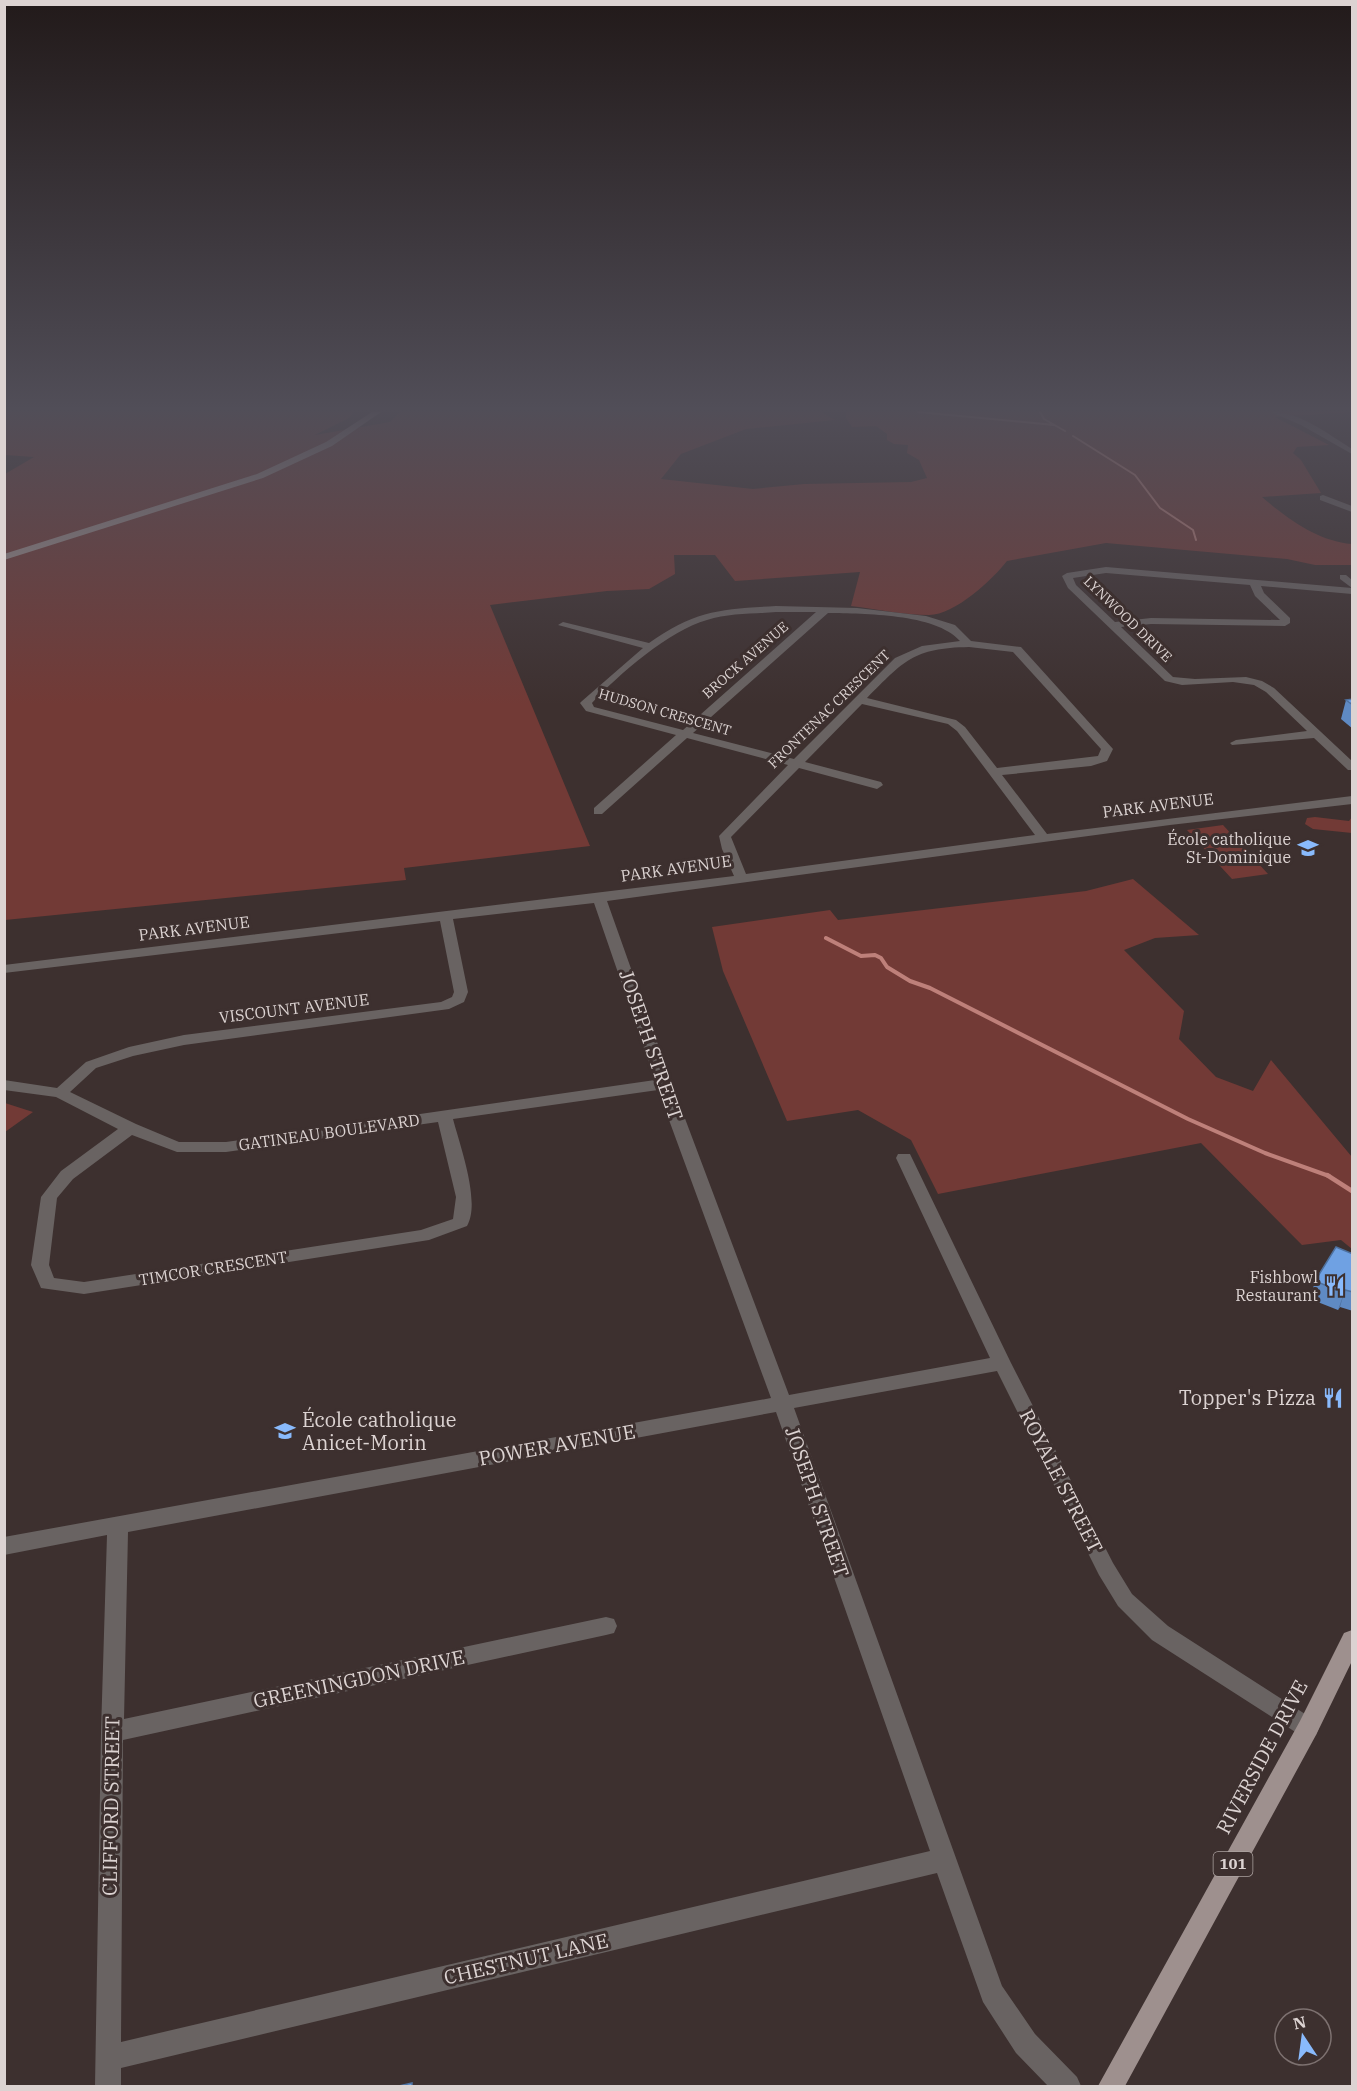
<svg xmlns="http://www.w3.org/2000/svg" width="1357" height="2091" font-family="'IBM Plex Serif',serif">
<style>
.green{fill:#723a36}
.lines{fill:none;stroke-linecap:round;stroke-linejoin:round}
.stream-far2{stroke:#be807a;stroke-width:2}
.stream-far1{stroke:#be807a;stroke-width:4}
.stream{stroke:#be807a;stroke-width:4.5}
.minor{fill:#696362;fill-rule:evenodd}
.major{fill:#9e908e;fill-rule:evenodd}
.wall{fill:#5f8ac3}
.shaded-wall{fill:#4e719f}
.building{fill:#6fa1e3;stroke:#4e719f;stroke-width:1.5}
.labels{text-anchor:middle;stroke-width:6;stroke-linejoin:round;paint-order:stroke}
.far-street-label{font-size:14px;fill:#dcd3d2;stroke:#3d302f}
.shield{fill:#3d302f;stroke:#aca2a1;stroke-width:1.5}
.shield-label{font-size:15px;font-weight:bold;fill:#dcd3d2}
.street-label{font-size:16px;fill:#dcd3d2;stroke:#3d302f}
.poi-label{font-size:16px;fill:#dcd3d2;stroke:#3d302f;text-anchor:end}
.near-street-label{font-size:20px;fill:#dcd3d2;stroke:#3d302f}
.near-poi-label{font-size:20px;fill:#dcd3d2;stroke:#3d302f;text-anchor:end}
</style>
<rect width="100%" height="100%" fill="#3d302f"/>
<path class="green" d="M4,412h350l-5,6 -34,17 75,-13 10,-10h421l14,8 -89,9 -65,25 -20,25 92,10 51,-5 107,-2 16,-4 -8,-18 -12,-7 1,-8 -14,-1 -7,-4v-6l-11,-8 -24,1 -6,-9v-6h506l-77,5 54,28 -32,2 -4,6 8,7 20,33 -59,4c26,22 55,44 90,47v21h-37l-28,-6 -181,-16 -99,18c-14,18 -52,54 -78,54 -25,0 -52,-6 -78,-9l9,-34 -125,9 -20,-26h-41l1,19 -26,15 -42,2 -117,14 100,241 -186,22 2,12 -401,40v-446l29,-17 -29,-2z
M1315,817l34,4 3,-4v16l-39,-4 -8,-5 2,-6z
M1223,825l45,49 -36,5 -45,-49z
M1133,879l66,56 -44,3 -31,12 60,61 -5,28 37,38 37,14 18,-31 81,97v92l-11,-9 -39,5 -101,-102 -263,51 -27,-54 -53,-30 -71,11 -64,-150 -11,-44 118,-17 8,10 248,-29z
M5,1103l28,9 -28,20z"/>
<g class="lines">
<path class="stream-far2" d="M918,412l136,13
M1040,412l4,7 21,12
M1073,436l62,39 25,33 33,22 3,10"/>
<path class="stream-far1" d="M826,938l35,18 14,-1 6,3 6,9 23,14 20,7 258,131 77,34 64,23"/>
<path class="stream" d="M1327,1175l25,16"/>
<path class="minor" d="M1271,412c30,0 57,22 81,37v5l-51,-29z
M1323,495l29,11v6l-32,-12v-4z
M1106,567l246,21v6l-91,-8 3,7 26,25v5l-5,3 -134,-2 -30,3 52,50 22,2 51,-2 16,4 12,7 78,73v9h-4l-34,-32 -82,7 -2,-2 6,-3 71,-9 -41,-39 -12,-7 -21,-3 -51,3 -17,-4 -97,-93 -6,-12 5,-3zM1106,573l144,12 5,11 25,24 -129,-2 -36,4 -39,-37 -3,-7z
M1340,575h6l6,5v8l-12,-9z
M776,606l81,2 69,8 29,9 16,16 50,6 92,102 -6,12 -16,5 -89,9 45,59 305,-38v8l-182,21 -563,76 65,183 117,311 201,-37 -94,-200 2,-4h12l101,209 102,200 19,31 36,32 148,95 3,7 -3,7 -8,3 -8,-3 -148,-95 -34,-34 -19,-31 -102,-204 -203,37 208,578 33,48 42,43 4,9h-33l-32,-33 -33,-51 -46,-129 -816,195v18h-26l6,-354 6,-197 -103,20v-18l767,-139 -113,-308 -205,29c7,27 28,83 14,107l-38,14 -345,54 -43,-6 -10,-23 10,-68 20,-26 57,-42 -62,-32 -52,-7v-10l53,8 29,-26 43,-15 55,-12 257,-33 11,-5 2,-5 -14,-71 -436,52v-8l730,-89 -12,-27 -3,-13 69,-71 -101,-27 -85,76h-8v-6l82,-73 -90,-24 -6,-8 2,-2 61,-53 -85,-23 5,-3 86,21c46,-33 72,-34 127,-37zM776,612h40l-133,118 -89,-23 -2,-4c26,-28 78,-73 115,-83 22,-7 46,-6 69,-8zM828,613c36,1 107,0 132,28l-38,5 -27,12 -101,101 -101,-26zM969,647l44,5 88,97 -3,7 -101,12 -32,-41 -9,-7 -89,-22c37,-37 46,-50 102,-51zM862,704l86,20 9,7 78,104 -289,39 -15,-37 68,-69 78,21 6,-4 -2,-3 -76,-20zM594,903l61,177 -429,62h-47l-43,-18 -66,-32 26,-24 37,-12 51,-11 265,-36 15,-7 4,-10 -15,-73zM438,1122l18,75 -3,22 -32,11 -337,52 -30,-4 -5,-13 8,-67 16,-19 59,-44 45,17h49zM776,1412l154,439 -809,191 2,-302 483,-105 8,-2 3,-7 -3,-7 -8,-2 -482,102 4,-187z"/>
<path class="major" d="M372,412h9l-49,34 -69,32 -259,82v-6l253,-80 69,-32z
M1352,1630v31l-36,74 -191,351h-27l202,-365 44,-88z"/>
</g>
<path class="wall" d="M1353,699v30l-12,-10 5,-19z
M1353,1254v57l-13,-4 -2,3 -28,-11 5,-18z"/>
<path class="shaded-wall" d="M1345,1290l-5,17 -2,3 6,-17z"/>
<path class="building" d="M1353,699v6l-7,-5z
M1336,1247l17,7v38l-8,-2 -1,3 -29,-12z
M412,2083v3h-13z"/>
<linearGradient id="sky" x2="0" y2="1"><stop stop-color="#221a1a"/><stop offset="0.58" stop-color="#514e58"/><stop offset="1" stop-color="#514e58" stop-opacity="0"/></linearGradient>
<rect width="1357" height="705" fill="url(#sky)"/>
<defs>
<g id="school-bare" transform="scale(1.62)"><path d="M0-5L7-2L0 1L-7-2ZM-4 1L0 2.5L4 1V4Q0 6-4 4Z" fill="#89bafc" stroke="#3d302f" stroke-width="2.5" paint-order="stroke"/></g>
<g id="restaurant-bare" transform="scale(1.62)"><path d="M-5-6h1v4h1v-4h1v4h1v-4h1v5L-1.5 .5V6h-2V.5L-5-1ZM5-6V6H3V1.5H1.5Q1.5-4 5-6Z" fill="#89bafc" stroke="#3d302f" stroke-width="2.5" paint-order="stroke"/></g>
</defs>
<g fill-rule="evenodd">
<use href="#school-bare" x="1308" y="848"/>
<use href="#restaurant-bare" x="1335" y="1286"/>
<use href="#restaurant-bare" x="1333" y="1398"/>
<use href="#school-bare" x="285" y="1431"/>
</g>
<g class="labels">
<g class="far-street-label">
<text transform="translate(1128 619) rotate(44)" y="5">LYNWOOD DRIVE</text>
<text transform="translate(745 660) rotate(-41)" y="5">BROCK AVENUE</text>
<text transform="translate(829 709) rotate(-44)" y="5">FRONTENAC CRESCENT</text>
<text transform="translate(665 712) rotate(16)" y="5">HUDSON CRESCENT</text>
</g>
<rect class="shield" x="1213.5" y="1852" width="39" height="24" rx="4.5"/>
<g class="shield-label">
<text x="1233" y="1869">101</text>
</g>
<g class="street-label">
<text transform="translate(1158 805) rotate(-7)" y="6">PARK AVENUE</text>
<text transform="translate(676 868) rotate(-8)" y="6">PARK AVENUE</text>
<text transform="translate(194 928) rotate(-7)" y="6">PARK AVENUE</text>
<text transform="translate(294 1008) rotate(-7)" y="6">VISCOUNT AVENUE</text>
<text transform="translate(329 1132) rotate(-8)" y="6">GATINEAU BOULEVARD</text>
<text transform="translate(213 1268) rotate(-9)" y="6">TIMCOR CRESCENT</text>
</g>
<g class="poi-label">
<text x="1291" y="845">École catholique<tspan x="1291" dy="18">St-Dominique</tspan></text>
<text x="1318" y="1283">Fishbowl<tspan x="1318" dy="18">Restaurant</tspan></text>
</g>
<g class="near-street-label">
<text transform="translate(651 1045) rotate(71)" y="7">JOSEPH STREET</text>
<text transform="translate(557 1445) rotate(-10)" y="7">POWER AVENUE</text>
<text transform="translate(1061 1481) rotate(63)" y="7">ROYALE STREET</text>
<text transform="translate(817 1502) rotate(71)" y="7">JOSEPH STREET</text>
<text transform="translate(359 1679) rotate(-12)" y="7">GREENINGDON DRIVE</text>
<text transform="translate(1262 1757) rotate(-62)" y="7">RIVERSIDE DRIVE</text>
<text transform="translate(111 1806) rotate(-89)" y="7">CLIFFORD STREET</text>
<text transform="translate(526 1959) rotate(-13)" y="7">CHESTNUT LANE</text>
</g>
<g class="near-poi-label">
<text x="1316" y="1405">Topper's Pizza</text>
<text x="302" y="1427" text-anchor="start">École catholique<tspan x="302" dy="23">Anicet-Morin</tspan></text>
</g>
</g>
<rect width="1357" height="2091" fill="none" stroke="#dcd3d2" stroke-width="12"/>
<g transform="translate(1303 2037) rotate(347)"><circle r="28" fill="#3d302f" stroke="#7d7170" stroke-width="1.5"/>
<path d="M0-4.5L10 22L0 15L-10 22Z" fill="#89bafc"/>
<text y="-9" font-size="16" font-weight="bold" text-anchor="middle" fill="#dcd3d2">N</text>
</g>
</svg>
